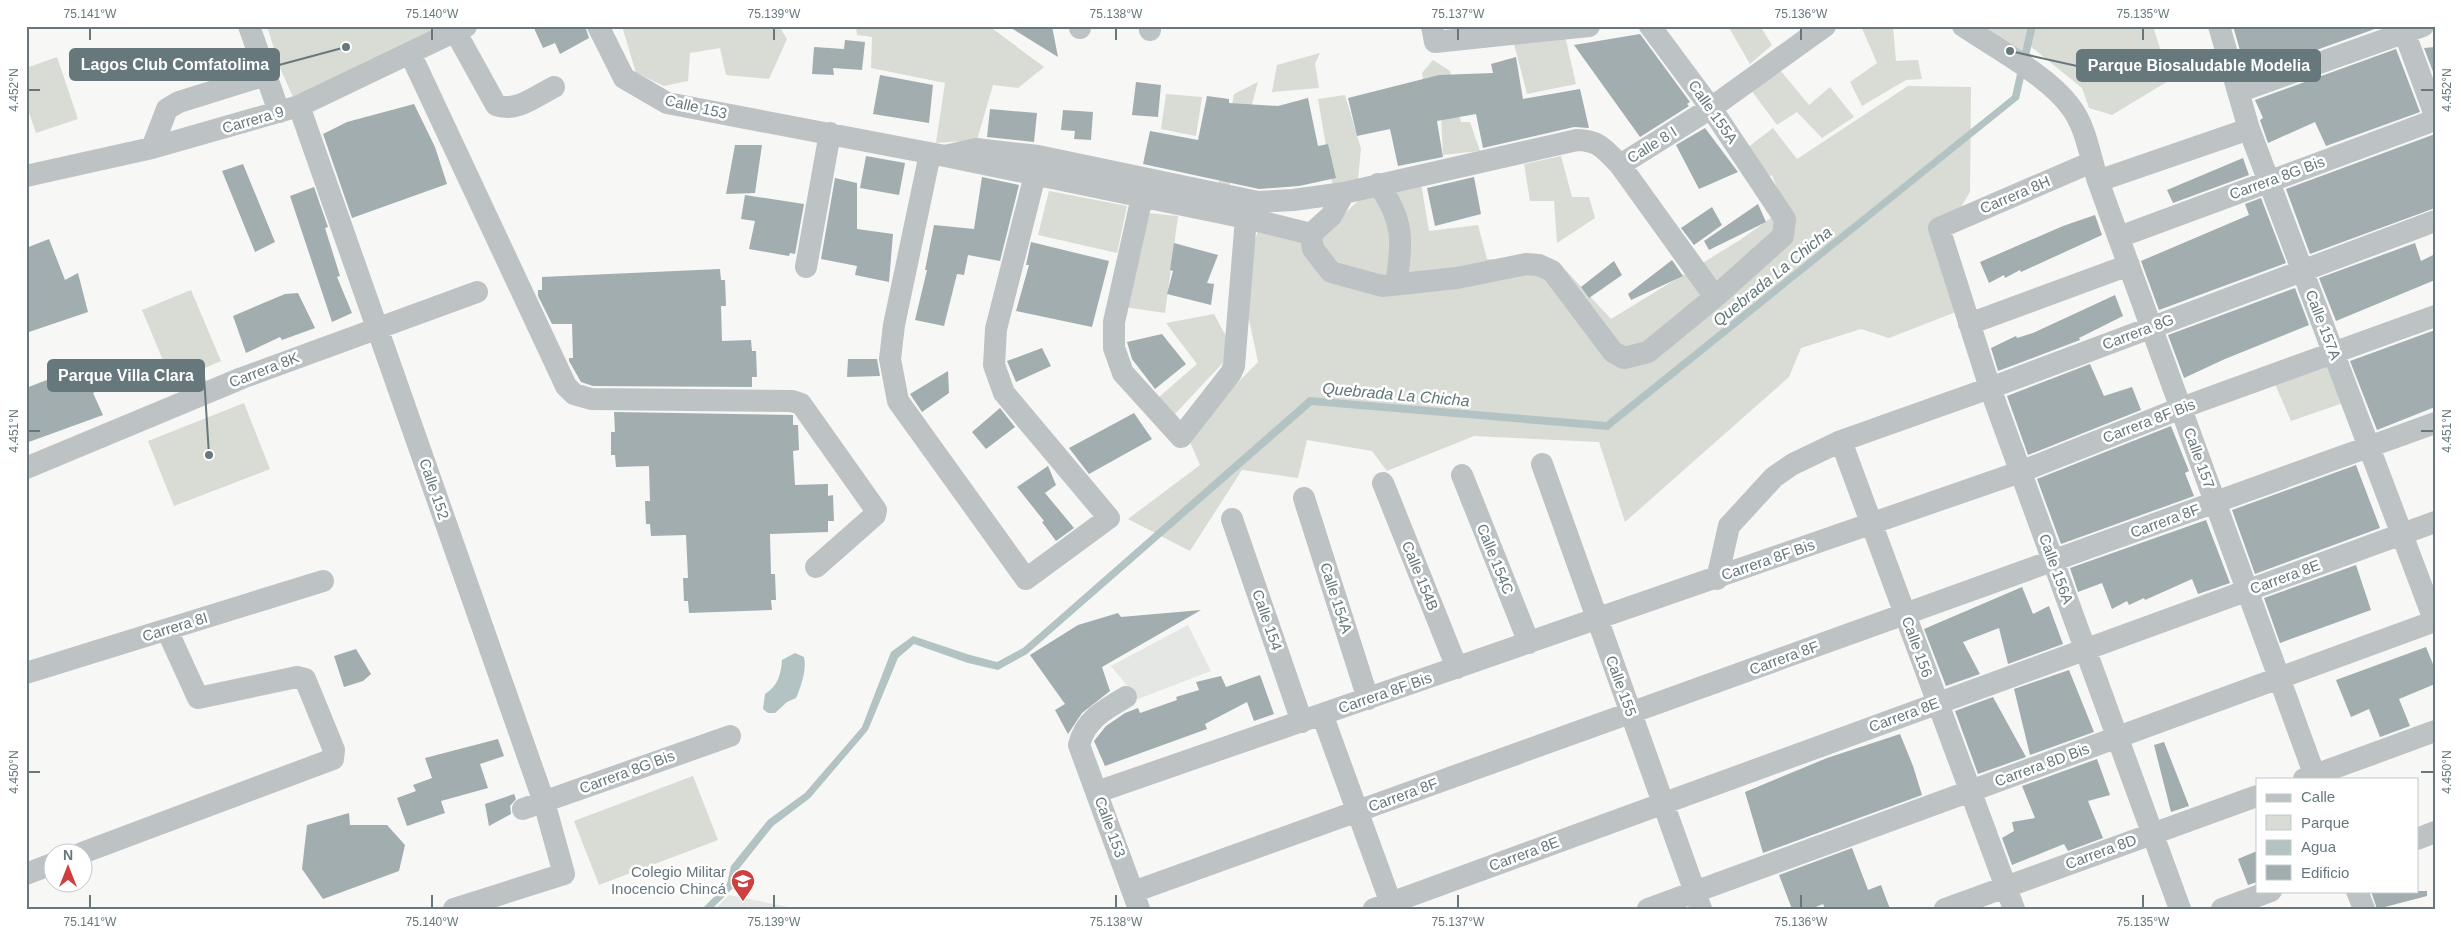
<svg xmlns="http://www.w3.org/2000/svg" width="2461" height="935" font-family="Helvetica,sans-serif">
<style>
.built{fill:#e5e7e5}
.green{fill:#d8dcd5}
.water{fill:#b3c2c2}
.building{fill:#a2adaf}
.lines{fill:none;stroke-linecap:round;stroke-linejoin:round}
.minor{stroke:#bdc2c4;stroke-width:22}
.ticks{fill:none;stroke:#66787c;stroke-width:2}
.labels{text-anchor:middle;stroke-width:5;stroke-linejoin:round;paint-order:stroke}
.street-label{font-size:15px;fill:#66787c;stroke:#fff}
.poi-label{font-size:15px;fill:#66787c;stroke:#fff;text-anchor:end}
.water-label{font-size:16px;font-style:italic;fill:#607677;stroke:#fff}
.leader{fill:none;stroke:#66787c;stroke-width:2}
.callout-dot{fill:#66787c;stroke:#fff;stroke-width:2}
.callout{fill:#66787c;stroke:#66787c;stroke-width:2}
.callout-label{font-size:16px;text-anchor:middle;font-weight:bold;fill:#fff}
.neatline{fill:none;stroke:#66787c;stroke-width:2}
.ticks-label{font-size:12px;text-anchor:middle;fill:#66787c}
</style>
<rect width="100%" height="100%" fill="#f7f7f5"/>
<path class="built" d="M1188,625l23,46 -73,28 -27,-33z
M729,895l69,14h-83z"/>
<path class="green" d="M267,26h194l-164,80 -17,-38z
M622,26h157l8,13 -18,40 -43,-4 -6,-27 -30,5 -2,28 -24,5 -28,-13z
M856,26h133l55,41 -26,21 -25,-3 -16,55 -41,3 9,-60 -74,-15 1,-31 -15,-2z
M1728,26h32l12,19 -22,19z
M1861,26h32l3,35 22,-1 4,19 -16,1 -44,26 -12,-24 27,-19z
M1969,26h63l-12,50z
M2032,26h121l17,54 -58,35 -23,-7 -7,-20 -53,-43z
M1565,36l11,48 -49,10 -13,-50z
M1320,53l-5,11 4,24 -47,4 5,-27z
M57,57l21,62 -42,14 -10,-29v-36z
M1433,60l17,11 11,51h9l10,29 -37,4 -2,-38 -10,1 -9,-45z
M1780,70l29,35 21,-18 24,30 -32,21 -25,-26 -20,13 -26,-35z
M1258,82l-29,106 -11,-2 16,-92z
M1908,86l63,1 -1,105 -32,53 23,65 -72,28 -28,-9 -60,19 -12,29 -164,145 -26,-80 -125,-6 -87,35 -15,-20 -65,-11 -9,38 -56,-8 -52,81 -62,-32 72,-54 -13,-30 71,-73 -17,-81 18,-53 65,5 35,-33 62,-17 8,48 49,-6 9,34 72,4 52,56 129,-79 45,-32 -13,-33 -5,3 -20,-30 26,-20 24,31z
M1166,94l36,3 -6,39 -35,-7z
M1345,95l16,54 -3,30 -25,8 -15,-88z
M1561,156l11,41h17l6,21 -38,25 -3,-42h-24l-6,-37z
M1049,191l78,15 -10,47 -79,-18z
M1148,213l30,3 -13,97 -41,-6z
M191,290l30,71 -49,21 -30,-72z
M1214,314l20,37 -59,63 -16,-17 38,-33 -31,-41z
M2331,359l12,44 -52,18 -17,-39z
M244,403l26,66 -96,37 -26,-65z
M693,776l25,64 -119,45 -25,-64z"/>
<path class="water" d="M2028,26h8l-17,73 -411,331 -296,-25 -285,249 -29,16 -30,-7 -54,-19 -16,14 -30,72 -58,68 -37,28 -35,44 -5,18 -21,21h-10l25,-25 4,-18 37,-46 37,-27 57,-66 29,-75 22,-16 57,19 27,7 26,-14 286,-251 297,25 406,-326z
M795,653l9,4c3,12 -3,30 -8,41l-9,4 -12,11h-7l-5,-4 2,-15c13,-8 16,-20 17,-34z"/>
<path class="building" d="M533,26h52l4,12 -29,16 -5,-11 -12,5z
M1008,26h44l6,31z
M2233,26h150l-136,49z
M1640,34l50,68 -3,2 2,2 -49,31 -66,-92z
M845,40l20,2 -3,28 -29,-2 1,7 -22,-1 2,-27 30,2z
M2435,47v30l-11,-29z
M2396,49l24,63 -94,34 -11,-24 -47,21 -8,-23 3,-2 -8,-18z
M1516,57l7,42 57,-10 9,39 -15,-1 -91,21 -7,-34 -39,7 6,36 -45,9 -8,-37 -33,7 -9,-38 91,-23 54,-2 -2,-9z
M880,75l53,10 -4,38 -56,-9z
M1136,82l25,3 -3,32 -26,-2z
M1207,96l22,3v4l49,3 30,-8 10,48 10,-2 8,34 -37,8 -40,3 -116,-25 7,-33 48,9z
M414,104l21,43 12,37 -95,34 -29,-84 24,-12z
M990,109l47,4 -3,29 -47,-5z
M1063,110l30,2 -2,28 -17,-1 1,-8 -14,-1z
M1705,128l33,44 -39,17 -23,-44z
M2435,134v74l-125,46 -24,-65z
M735,145h27l-7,48 -29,1z
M866,156l39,7 -6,32 -39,-7z
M2243,158l6,17 -76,28 -6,-13z
M243,164l32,78 -20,10 -33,-81z
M982,177l37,8 -19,76 -32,-6 -4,20 -7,-1 -13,52 -29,-6 12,-50h-2l9,-45 40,4z
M1474,177l7,37 -46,12 -8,-38z
M835,178l22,5v46l36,5 -4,48 -34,-7 2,-9 -36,-7z
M314,187l14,40 -3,1 15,48 -3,1 15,36 -20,9 -42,-126z
M745,195l59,9 -9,50 -5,-1 -1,3 -40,-7 6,-28 -14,-2z
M2261,198l25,65 -127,47 -18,-49 108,-46 -4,-11z
M1758,204l8,18 -57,28 -5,-9z
M1712,207l10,18 -28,20 -13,-17z
M2095,215l7,20 -81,37 -1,-2 -15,8 -1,-3 -15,8 -9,-21 83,-36z
M49,239l16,41 13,-7 10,39 -62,21v-85z
M1031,242l78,19 -17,66 -76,-16 13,-46h-3z
M1174,243l44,12 -11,28 7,1 -3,21 -44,-11 6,-23 -3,-1z
M2415,243l6,18 14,-7v26l-99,41 -17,-43z
M1672,260l11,16 -52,24 -3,-6z
M1614,261l8,14 -33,23 -8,-11z
M720,269l1,11h4l1,26h-5l1,35 29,-1 1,11h4l1,26h-5v10l-159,-1 -12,-4 -12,-21v-3h4l-1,-34h-20l-14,-28v-6h4v-13z
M2295,288l14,37 -84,34 -41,19 -16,-43z
M298,293l17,35 -33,12 -2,-3 -34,16 -13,-37 52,-22z
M2115,295l8,21 -44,22 1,2 -82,31 -7,-23 25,-12 1,2 16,-5z
M2435,330v77l-58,23 -27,-69z
M1162,334l24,30 -31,25 -23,-30 -5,-17z
M1042,348l9,18 -35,16 -9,-21z
M848,359h29l3,17 -33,1z
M2090,364l14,32 28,-9 9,23 -113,45 -21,-59z
M97,366l9,21 -13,6 10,22 -77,28v-55l26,-10 2,7z
M948,371l1,22 -27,19 -12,-18z
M1000,408l15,19 -29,22 -14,-17z
M614,412l179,3v10h5l1,25 -6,1 2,34 33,-1v12l5,-1 1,26h-6v11l-58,2 1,40h4l1,26h-5l1,10 -83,3 -1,-12h-4l-1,-23h5l-2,-43 -35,1 -1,-12h-4l-1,-23h5l-1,-35 -33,1 -1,-12h-4v-23h4z
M1134,413l18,26 -63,35 -20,-26z
M2171,426l18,45 -4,2 9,23 -133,48 -24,-65z
M2356,465l24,63 -125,46 -23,-64z
M1048,466l8,19 -11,8 29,35 -18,13 -14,-19 2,-1 -27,-34z
M2206,520l24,63 -32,11 -6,-15 -47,21 -1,-2 -15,7 -2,-4 -15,8 -10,-26 -24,9 -8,-24z
M2356,565l15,45 -91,33 -16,-45z
M2022,587l11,27 16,-8 14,38 -55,20 -9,-36 -36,14 17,32 -34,12 -22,-57z
M1201,610l-99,57 8,24 -28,22 -14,21 -13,-24 10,-6 -35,-49 48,-30 40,-12 3,4z
M2426,647l9,22v15l-36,15 11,27 -30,11 -11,-28 -18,8 -15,-37z
M356,649l15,25 -8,7 -19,6 -10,-31z
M2069,670l25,62 -64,23 -16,-66z
M1260,675l14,39 -20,7 -7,-19 -42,22 2,5 -102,37 -11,-25 12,-15 19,-13 13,-5 2,5 37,-13 -1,-3 23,-7 -3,-8 25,-6 5,11z
M1993,697l33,60 -48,17 -23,-63z
M1900,734l13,32 9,29 -159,58 -18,-61 82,-34z
M498,739l6,17 -24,8 8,24 -47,13 4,12 -38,13 -10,-28 19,-7 -3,-6 19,-7 -7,-20z
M2164,742l25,64 -18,6 -17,-67z
M2097,759l13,36 -22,6 15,37 -35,13 -4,-7 -52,21 -10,-27 12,-7 -2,-9 23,-4 -13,-32z
M514,794l2,5 -6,7 1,8 -22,12 -4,-22z
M349,813l1,12h37l18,20 -6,26 -76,28 -21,-30 5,-44z
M1852,848l16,42 13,-5 9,24h-65l-2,-5 -12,5h-19l-13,-34z
M2257,851v31l-9,3 -10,-26z
M2371,891h56v5l-50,13z"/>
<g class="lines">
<path class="minor" d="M249,26l30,86
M598,26l26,52 43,25 278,53 301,62 65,16
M1080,26v2
M1150,26v4
M1432,26l3,16 154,-16
M1963,26c31,21 85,50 107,80 16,20 20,51 28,75l218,598
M2219,26l30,103 186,493
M2402,26l33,89
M455,31l41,74c20,8 40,-9 58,-18
M410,53l156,333 8,8 17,5 201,2 9,3 75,106 -1,5 -59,52
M2238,92l185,-66
M299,106l245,696 20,72 -110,35
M152,148l15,-39 12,-7 87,-27
M930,154l-36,171 -4,34 8,42 128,178 83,-61 -105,-125 -10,-28 2,-36 39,-154 3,-19
M945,156l31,-7 62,7 220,46 35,-2 51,-7 233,-53c22,0 28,10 43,25l95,132
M2092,162l-153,66 51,160 190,521
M1620,165l91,-57 114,-82
M26,176l126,-28 147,-42 167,-80
M2098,181l151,-52
M1378,184c26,36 25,58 18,100
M1142,197l-28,125v26l9,25 58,64 50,-64 3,-7 12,-148
M1311,234l2,15 18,23 51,14 75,-8 69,-14 13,1 13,6 61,81 11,6 24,-6 67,-55 68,-61 2,-17 -74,-111 -61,-82
M1311,234l20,-18 13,-23
M2119,237l316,-117
M806,267l24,-134
M1969,324l160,-59
M1841,441l173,468
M1542,464l159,445
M26,468l216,-90 235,-86
M1462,475l67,168
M1383,483l74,185
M1304,498l64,201
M1232,519l70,203
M1717,579l12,-53 45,-49 19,-13 48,-23 149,-53 445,-167
M26,673l297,-92
M1126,697c-21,12 -41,23 -47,48l60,164
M1322,714l71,195
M2304,779l131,-48
M1097,792l923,-320 161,-64 254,-92
M523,809l207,-73
M2417,839l18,-7
M82,853l251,-94 1,-9 -29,-71 -8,-2 -99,21 -31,-68
M26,874l26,-10
M2357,891l7,18
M1133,892l1302,-469
M1374,909l1061,-387
M1648,909l787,-288
M1945,909l312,-113
M2222,909l49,-18"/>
</g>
<path class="ticks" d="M90,28v12M432,28v12M774,28v12M1116,28v12M1458,28v12M1801,28v12M2143,28v12M28,90h12M2421,90h13M28,431h12M2421,431h13M28,772h12M2421,772h13M90,895v13M432,895v13M774,895v13M1116,895v13M1458,895v13M1801,895v13M2143,895v13"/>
<defs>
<g id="school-pin" transform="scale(1.25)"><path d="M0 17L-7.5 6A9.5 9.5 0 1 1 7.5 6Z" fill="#cd403f" stroke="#fff"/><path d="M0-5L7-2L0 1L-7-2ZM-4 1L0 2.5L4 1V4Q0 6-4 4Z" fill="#fff"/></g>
</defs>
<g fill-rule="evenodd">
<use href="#school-pin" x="743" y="881"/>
</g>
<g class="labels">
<g class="street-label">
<text transform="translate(696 107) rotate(13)" y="5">Calle 153</text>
<text transform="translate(1713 112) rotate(55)" y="5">Calle 155A</text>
<text transform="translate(253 120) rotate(-16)" y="5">Carrera 9</text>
<text transform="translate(1652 145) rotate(-32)" y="5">Calle 8 I</text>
<text transform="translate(2277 178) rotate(-20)" y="5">Carrera 8G Bis</text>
<text transform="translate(2015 195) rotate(-23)" y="5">Carrera 8H</text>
<text transform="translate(2323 325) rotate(69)" y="5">Calle 157A</text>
<text transform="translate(2138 332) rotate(-21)" y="5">Carrera 8G</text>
<text transform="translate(264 370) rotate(-21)" y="5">Carrera 8K</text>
<text transform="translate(2149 421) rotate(-21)" y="5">Carrera 8F Bis</text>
<text transform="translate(2199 458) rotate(70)" y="5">Calle 157</text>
<text transform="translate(434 489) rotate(71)" y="5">Calle 152</text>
<text transform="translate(2165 521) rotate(-20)" y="5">Carrera 8F</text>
<text transform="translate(1495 559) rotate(68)" y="5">Calle 154C</text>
<text transform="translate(1768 560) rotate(-19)" y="5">Carrera 8F Bis</text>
<text transform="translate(2056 569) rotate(70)" y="5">Calle 156A</text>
<text transform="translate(1420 576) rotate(68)" y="5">Calle 154B</text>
<text transform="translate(2285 577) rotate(-20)" y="5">Carrera 8E</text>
<text transform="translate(1336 598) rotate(72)" y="5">Calle 154A</text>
<text transform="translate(1267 620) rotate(71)" y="5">Calle 154</text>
<text transform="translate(175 627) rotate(-17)" y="5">Carrera 8I</text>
<text transform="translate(1917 647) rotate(70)" y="5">Calle 156</text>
<text transform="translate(1784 658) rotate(-20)" y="5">Carrera 8F</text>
<text transform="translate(1621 686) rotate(70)" y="5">Calle 155</text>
<text transform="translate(1385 693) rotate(-19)" y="5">Carrera 8F Bis</text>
<text transform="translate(1904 715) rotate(-20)" y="5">Carrera 8E</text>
<text transform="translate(2042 765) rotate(-20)" y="5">Carrera 8D Bis</text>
<text transform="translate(627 772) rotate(-20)" y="5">Carrera 8G Bis</text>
<text transform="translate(1403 795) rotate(-20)" y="5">Carrera 8F</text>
<text transform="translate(1110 827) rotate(70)" y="5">Calle 153</text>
<text transform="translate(2101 852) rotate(-20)" y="5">Carrera 8D</text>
<text transform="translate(1524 854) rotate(-20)" y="5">Carrera 8E</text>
</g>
<g class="poi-label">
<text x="726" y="877">Colegio Militar<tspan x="726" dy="17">Inocencio Chincá</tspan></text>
</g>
<g class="water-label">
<text transform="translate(1772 276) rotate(-39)" y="6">Quebrada La Chicha</text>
<text transform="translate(1396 394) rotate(5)" y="6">Quebrada La Chicha</text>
</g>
</g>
<path class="leader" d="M346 47L279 65M2010 51L2077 66M209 455L204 376"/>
<g class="callout-dot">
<circle cx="346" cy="47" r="5"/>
<circle cx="2010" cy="51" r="5"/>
<circle cx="209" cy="455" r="5"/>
</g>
<g class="callout">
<rect x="70" y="49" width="209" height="31" rx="5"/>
<rect x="2077" y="50" width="243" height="31" rx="5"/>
<rect x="48" y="360" width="156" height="31" rx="5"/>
</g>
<g class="callout-label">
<text x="175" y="70">Lagos Club Comfatolima</text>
<text x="2199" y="71">Parque Biosaludable Modelia</text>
<text x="126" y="381">Parque Villa Clara</text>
</g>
<rect width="2461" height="935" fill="none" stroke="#ffffff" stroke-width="55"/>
<rect x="2256" y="778" width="162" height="115" fill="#ffffff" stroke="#c2c9cb"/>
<rect x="2266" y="794" width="25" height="8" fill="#bdc2c4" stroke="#c2c9cb"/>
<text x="2301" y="802" font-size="15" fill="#66787c">Calle</text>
<rect x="2266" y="815" width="25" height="15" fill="#d8dcd5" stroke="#c2c9cb"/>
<text x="2301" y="828" font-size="15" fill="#66787c">Parque</text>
<rect x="2266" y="840" width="25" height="15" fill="#b3c2c2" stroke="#c2c9cb"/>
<text x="2301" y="852" font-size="15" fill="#66787c">Agua</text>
<rect x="2266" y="865" width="25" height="15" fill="#a2adaf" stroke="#c2c9cb"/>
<text x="2301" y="878" font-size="15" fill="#66787c">Edificio</text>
<g transform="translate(68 868)"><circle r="24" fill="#ffffff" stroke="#c2c9cb"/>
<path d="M0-4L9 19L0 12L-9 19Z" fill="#cd403f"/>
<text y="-8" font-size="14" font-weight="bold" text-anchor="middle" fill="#66787c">N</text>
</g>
<rect x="28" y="28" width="2406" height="880" class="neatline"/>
<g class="ticks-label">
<text x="90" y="18">75.141°W</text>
<text x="432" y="18">75.140°W</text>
<text x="774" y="18">75.139°W</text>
<text x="1116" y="18">75.138°W</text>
<text x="1458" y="18">75.137°W</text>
<text x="1801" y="18">75.136°W</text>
<text x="2143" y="18">75.135°W</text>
<text transform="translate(14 90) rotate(-90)" y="4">4.452°N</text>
<text transform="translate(2447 90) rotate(-90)" y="4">4.452°N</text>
<text transform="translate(14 431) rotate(-90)" y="4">4.451°N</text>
<text transform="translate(2447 431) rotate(-90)" y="4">4.451°N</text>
<text transform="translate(14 772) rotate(-90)" y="4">4.450°N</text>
<text transform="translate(2447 772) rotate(-90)" y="4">4.450°N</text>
<text x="90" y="926">75.141°W</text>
<text x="432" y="926">75.140°W</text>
<text x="774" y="926">75.139°W</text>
<text x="1116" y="926">75.138°W</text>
<text x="1458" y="926">75.137°W</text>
<text x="1801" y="926">75.136°W</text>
<text x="2143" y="926">75.135°W</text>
</g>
</svg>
